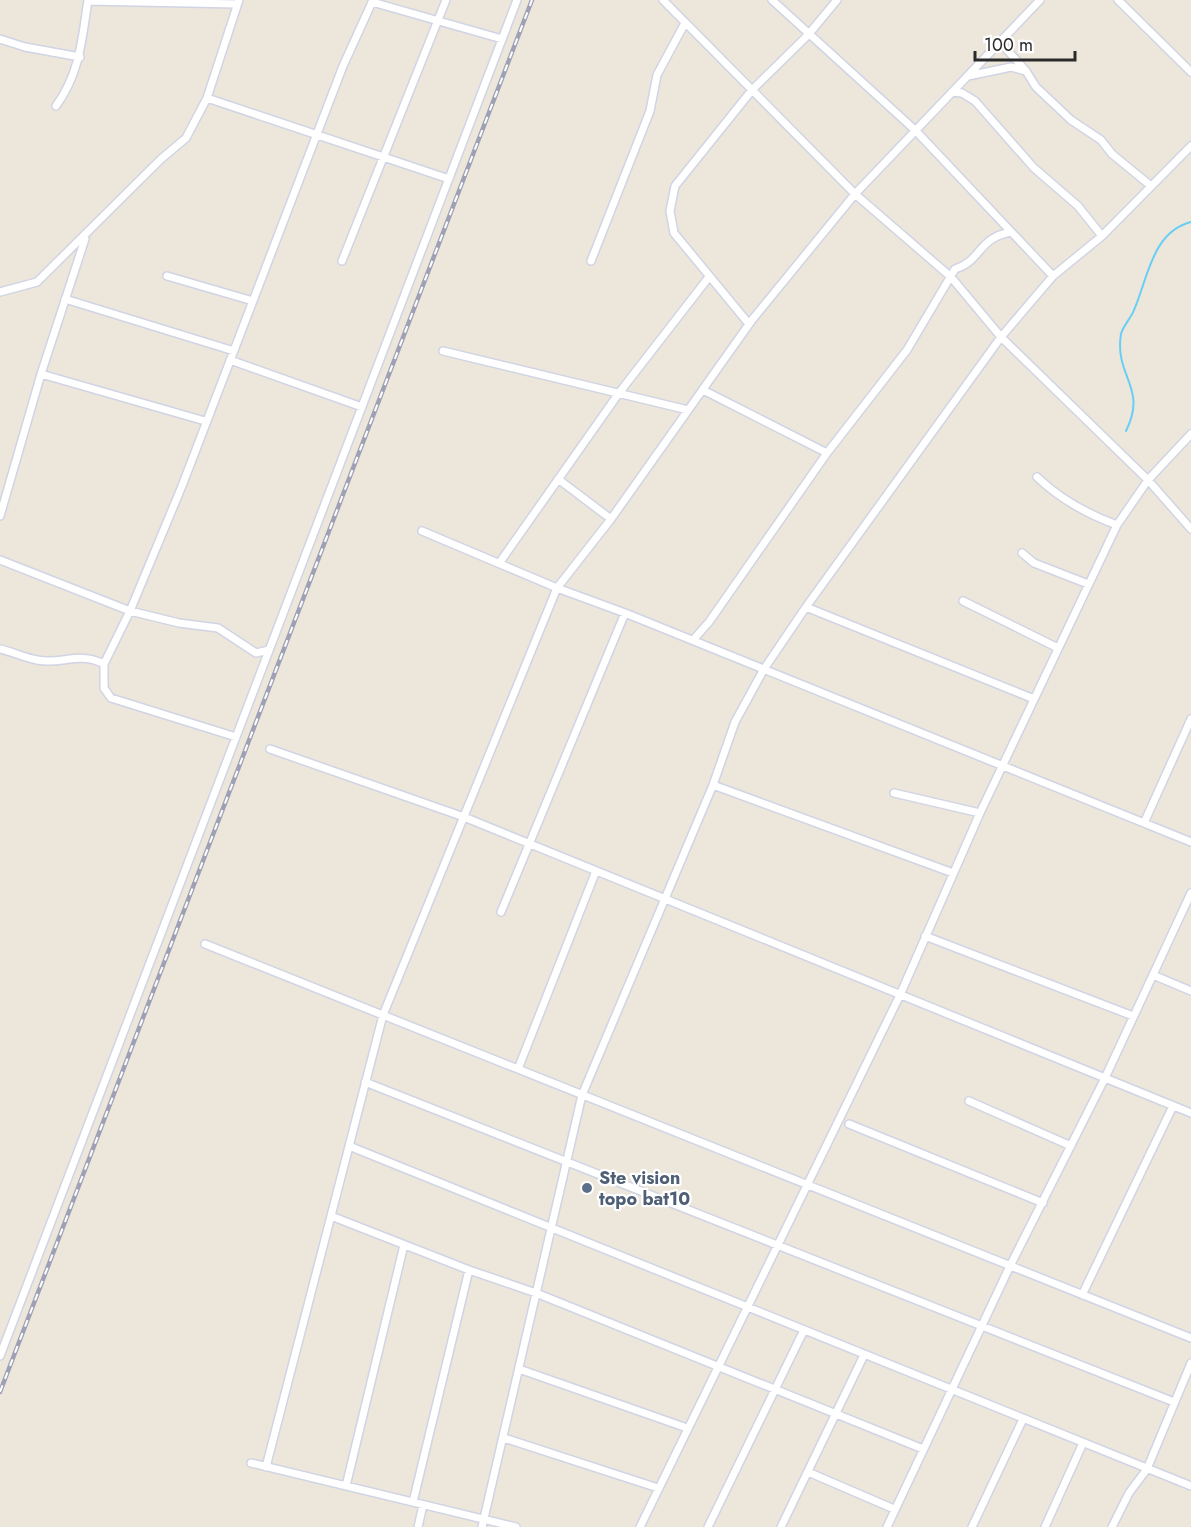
<svg xmlns="http://www.w3.org/2000/svg" width="1191" height="1527" font-family="Jost,sans-serif">
<style>
.lines{fill:none;stroke-linecap:round;stroke-linejoin:round}
.stream{stroke:#67cff6;stroke-width:2}
.minor-casing{stroke:#d0d4e4;stroke-width:10}
.minor{stroke:#fff;stroke-width:7}
.rail-casing{stroke:#9ea1b6;stroke-width:4.5}
.rail{stroke:#fff;stroke-width:2;stroke-dasharray:7;stroke-linecap:butt}
.service-dot{fill:#5c6f8a;stroke:#fff;stroke-width:2}
.labels{text-anchor:middle;stroke-width:4.5;stroke-linejoin:round;paint-order:stroke}
.service-label{font-size:18px;font-weight:bold;fill:#4e5e75;stroke:#fff;text-anchor:start}
</style>
<rect width="100%" height="100%" fill="#ede6db"/>
<g class="lines">
<path class="stream" d="M1126,431c22,-44 -12,-54 -5,-97 2,-8 10,-16 13,-24 14,-32 18,-78 57,-88"/>
<g class="minor-casing">
<path id="minor" d="M663,0l192,194 96,83 50,60 147,143 43,49
M772,0l143,130 138,146
M1118,0l73,72
M88,1l149,3
M372,2l130,37
M0,39l25,8 55,10
M1000,42l26,29 10,16 35,33 30,20 11,14 39,32
M968,76l43,-9 15,4
M952,92l10,1 13,8 59,67 44,38 24,30
M207,98l242,81
M56,106c24,-33 26,-67 32,-106
M342,261l104,-261
M591,261l59,-150 7,-36 28,-52
M167,276l86,25
M0,292l37,-10 124,-123 25,-21 21,-40 32,-98
M65,299l169,52
M749,324l-75,-91 -4,-22 5,-25 77,-96 56,-55 29,-35
M443,351l245,59
M230,360l132,47
M41,374l164,47
M703,390l124,63
M1037,477c23,22 50,37 80,48
M558,479l53,40
M0,516l41,-142 44,-135
M422,531l135,57 68,25 566,229
M1022,553l12,10 54,21
M0,560l130,51 49,12 39,5 38,25 13,-3
M500,562l119,-169 90,-116
M963,601l95,47
M806,607l228,92
M693,640l16,-18 118,-169 80,-103 48,-81c27,-8 22,-31 56,-37
M0,649c13,3 25,9 37,11 25,5 41,-9 67,4
M236,737l-125,-39 -7,-10v-24l26,-53 52,-125 161,-420 30,-66
M270,749l194,68 727,296
M713,785l240,88
M894,793l86,20
M1144,823l47,-104
M501,912l124,-299
M925,936l208,80
M205,944l986,394
M1153,975l38,16
M518,1069l78,-198
M365,1082l809,320
M969,1101l102,45
M849,1124l194,79
M349,1146l842,340
M331,1216l138,54 67,23 387,156
M1082,1295l91,-189
M0,1356l517,-1356
M519,1369l168,59
M504,1438l154,50
M251,1463l265,64
M266,1467l117,-452 174,-427 54,-69 141,-199 103,-126 185,-194
M808,1472l86,37
M346,1486l58,-241
M413,1502l56,-232
M418,1527l5,-22
M482,1527l100,-432 131,-310 22,-63 29,-53 42,-62 195,-270 52,-61 49,-40 89,-90
M640,1527l260,-532 80,-182 137,-288 31,-45 43,-46
M708,1527l96,-197
M781,1527l83,-172
M887,1527l123,-261 95,-188 86,-185
M972,1527l51,-108
M1045,1527l38,-84
M1112,1527l17,-34 18,-24 44,-106"/>
</g>
<use href="#minor" class="minor"/>
<g class="rail-casing">
<path id="rail" d="M0,1392l532,-1392"/>
</g>
<use href="#rail" class="rail"/>
</g>
<circle class="service-dot" cx="587" cy="1188" r="6"/>
<g class="labels">
<g class="service-label">
<text x="599" y="1184">Ste vision<tspan x="599" dy="21">topo bat10</tspan></text>
</g>
</g>
<path d="M975 51v9h100v-9" fill="none" stroke="#2a2a2a" stroke-width="3"/>
<text x="984" y="51" font-size="18" fill="#2a2a2a" stroke="#ffffff" stroke-width="4.5" paint-order="stroke">100 m</text>
</svg>
